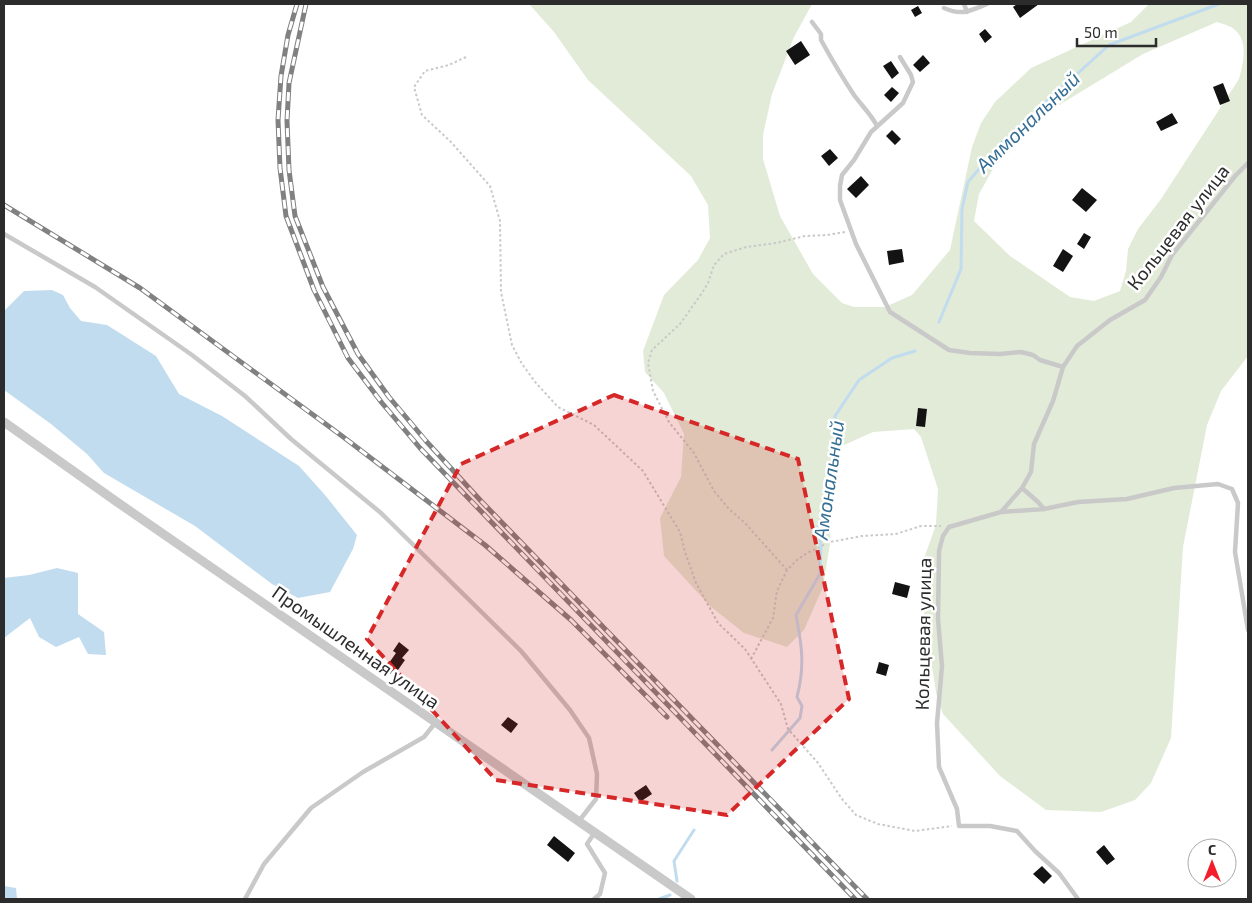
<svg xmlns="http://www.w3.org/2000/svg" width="1252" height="903" font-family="'Exo 2',sans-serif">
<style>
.green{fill:#e2ebd7;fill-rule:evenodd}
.water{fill:#c1dcee}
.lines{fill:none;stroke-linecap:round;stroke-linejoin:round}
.stream{stroke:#c1dcee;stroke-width:3}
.building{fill:#131313}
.path{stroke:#c9c9c9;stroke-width:2;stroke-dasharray:2.5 2.5;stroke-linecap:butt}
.lane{stroke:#c9c9c9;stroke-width:4.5}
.street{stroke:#c9c9c9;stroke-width:9}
.rail-casing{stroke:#818181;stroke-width:5}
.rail{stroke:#fff;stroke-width:3;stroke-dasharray:9;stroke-linecap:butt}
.marked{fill:#d62828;fill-opacity:0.2;stroke:#d62828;stroke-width:4;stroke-dasharray:10 6;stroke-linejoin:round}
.labels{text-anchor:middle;stroke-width:5;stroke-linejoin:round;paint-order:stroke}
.street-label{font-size:19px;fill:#2c2c2c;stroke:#fff}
.water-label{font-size:20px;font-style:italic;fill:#346e94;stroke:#fff}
</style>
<rect width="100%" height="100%" fill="#fff"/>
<path class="green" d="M529,4h283l-18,33 -22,57 -9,41v24l17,57 33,58 29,29 12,4h31l27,-12 38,-45 22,-103 9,-24 14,-21 36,-34 100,-46 18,-18h99v352l-27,35 -14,34 -24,122 -12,191 -20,45 -16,17 -34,12 -55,-2 -46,-34 -57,-62 -7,-21 -13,-87v-45l13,-36 2,-36 -17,-52 -7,-8 -41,3 -31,14 -10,36 -2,62 -7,43 -19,43 -17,17 -43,-14 -34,-27 -46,-50 -4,-38 21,-41 3,-43 -20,-41 -19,-21 -2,-21 21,-56 34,-35 12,-22 -2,-33 -17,-29 -103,-96 -34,-48zM1217,22c6,2 14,4 18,8 14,12 8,34 4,49l-78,120 -23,30 -10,20 -2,22 -6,20 -26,10 -24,-4 -60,-41 -36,-35 5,-27 15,-27 57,-57 92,-56z"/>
<path class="water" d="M52,290l11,5 7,13 11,13 26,4 49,31 23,38 43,22 77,50 26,29 32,40 -4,14 -23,43 -32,6 -26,-14 -77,-58 -91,-53 -17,-19 -36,-30 -47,-34v-79l20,-20z
M57,568l21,5v41l26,18 2,23 -18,-1 -9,-17 -23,10 -17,-10 -9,-19 -26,20v-60l25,-3z
M4,886l12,2 1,11h-13z"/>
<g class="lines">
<path class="stream" d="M939,322l22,-53 1,-60 6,-27 33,-39 108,-98 110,-41
M772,750l28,-32 2,-12 -5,-9c8,-31 5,-51 -1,-82l24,-41 1,-28 -3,-20 11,-27 7,-43 -1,-40 24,-36 33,-22 23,-7
M677,881l-3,-20 20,-31
M659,899l11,-4"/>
</g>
<path class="building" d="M1017,4h22l-19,14 -7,-11z
M918,6l4,7 -7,4 -4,-7z
M985,29l7,8 -7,6 -6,-9z
M801,41l9,14 -15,10 -9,-14z
M923,55l7,8 -10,9 -7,-7z
M891,61l8,12 -7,6 -9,-13z
M1223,83l7,18 -10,4 -7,-18z
M892,87l7,6 -8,9 -7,-7z
M1172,113l6,10 -17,8 -5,-9z
M892,130l9,9 -6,6 -9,-9z
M830,149l8,9 -9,8 -8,-10z
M861,176l8,9 -13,13 -9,-9z
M1082,188l15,12 -11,12 -14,-12z
M1084,233l7,4 -7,12 -7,-5z
M902,249l2,13 -15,3 -2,-14z
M1063,249l10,7 -10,16 -10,-6z
M918,408l9,1 -2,18 -9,-1z
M895,582l15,4 -3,12 -15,-4z
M399,642l10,8 -7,8 3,2 -7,10 -3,-2 -5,6 -6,-4 12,-17 -3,-2z
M879,662l10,3 -3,11 -10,-3z
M508,717l10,7 -7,9 -10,-8z
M646,785l6,9 -12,8 -6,-9z
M554,836l21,17 -7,9 -21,-17z
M1104,845l11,14 -8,6 -11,-13z
M1042,866l10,10 -8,8 -11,-10z"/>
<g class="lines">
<path class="path" d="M466,57l-17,8 -24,6 -11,16 8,28 28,26 40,45 10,35 1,71 11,53 10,19 14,19 22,24 36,18 49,46 37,61 5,20 11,31 22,40 27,26 36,55 7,25 30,34 24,36 14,16 22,9 37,7 37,-5
M787,570l-42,-47 -16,-14 -15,-18 -20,-38 -25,-31 -16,-31 -5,-28 4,-13 28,-26 22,-31 6,-10 6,-18 10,-11 22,-7 30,-4 29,-7 22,-1 18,-3
M751,659l22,-41 4,-27 10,-21 11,-11 11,-7 21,-10 32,-6 34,-2 25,-8h20"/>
<path class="lane" d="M964,4l3,8
M944,8c18,8 26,3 43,-4
M812,22l9,12v6c10,18 21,37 33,55 8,11 17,19 23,31
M900,57l11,18 2,7 -10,21 -32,29 -17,28 -12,15 -2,11v14l16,44 34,68 59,38 21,3 30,1 21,-2 12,3 7,5 23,7
M4,234l91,53 97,68 53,41 46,43 90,74 140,138 49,59 19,28 8,36 -1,25 -17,22
M1022,488l16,14 6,7
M1001,512l43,-3 34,-7 49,-3 47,-11 44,-4 14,5 6,14 -3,49 13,78
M245,899l19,-35 47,-56 52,-36 61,-35 12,-15
M594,899l6,-5 5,-21 -18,-29 8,-12
M1078,899l-19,-26 -24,-22 -18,-20 -27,-5h-31l-2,-17 -18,-42 -2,-44 5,-57 -4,-47 1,-68 4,-15 6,-9 52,-15 21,-24 9,-16 3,-28 19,-43 10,-34 14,-21 33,-26 35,-20 16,-23 11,-22 64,-80 12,-12"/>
<path class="street" d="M4,422l113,80 574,397"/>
<g class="rail-casing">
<path id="rail" d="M297,4l-9,31 -7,41 -3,44 2,48 6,48 28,74 34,68 34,45 38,45 435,451
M306,4l-17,79 -2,38 2,49 6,46 28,71 35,67 31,43 37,44 55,60 386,398
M4,205l136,83 202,148 143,109 86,75 96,97"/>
</g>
<use href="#rail" class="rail"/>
</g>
<path class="marked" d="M614,395l184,64 51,240 -122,116 -231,-35 -129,-141 94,-175z"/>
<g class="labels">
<g class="street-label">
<text transform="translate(1178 227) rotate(-52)" y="7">Кольцевая улица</text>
<text transform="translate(923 634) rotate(-89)" y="7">Кольцевая улица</text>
<text transform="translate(356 647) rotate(35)" y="7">Промышленная улица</text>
</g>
<g class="water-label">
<text transform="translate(1028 122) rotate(-44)" y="7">Аммональный</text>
<text transform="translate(829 480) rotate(-82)" y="7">Амональный</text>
</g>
</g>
<rect width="1252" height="903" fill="none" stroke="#2c2c2c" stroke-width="10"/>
<g transform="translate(1212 863)"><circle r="24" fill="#ffffff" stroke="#ababab"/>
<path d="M0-4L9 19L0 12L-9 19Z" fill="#f41d2b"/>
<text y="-8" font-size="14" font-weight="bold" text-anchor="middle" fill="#2c2c2c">С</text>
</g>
<path d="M1077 38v8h79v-8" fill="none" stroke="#2c2c2c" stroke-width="2.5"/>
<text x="1084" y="38" font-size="15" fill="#2c2c2c" stroke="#ffffff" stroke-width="4" paint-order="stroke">50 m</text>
</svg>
